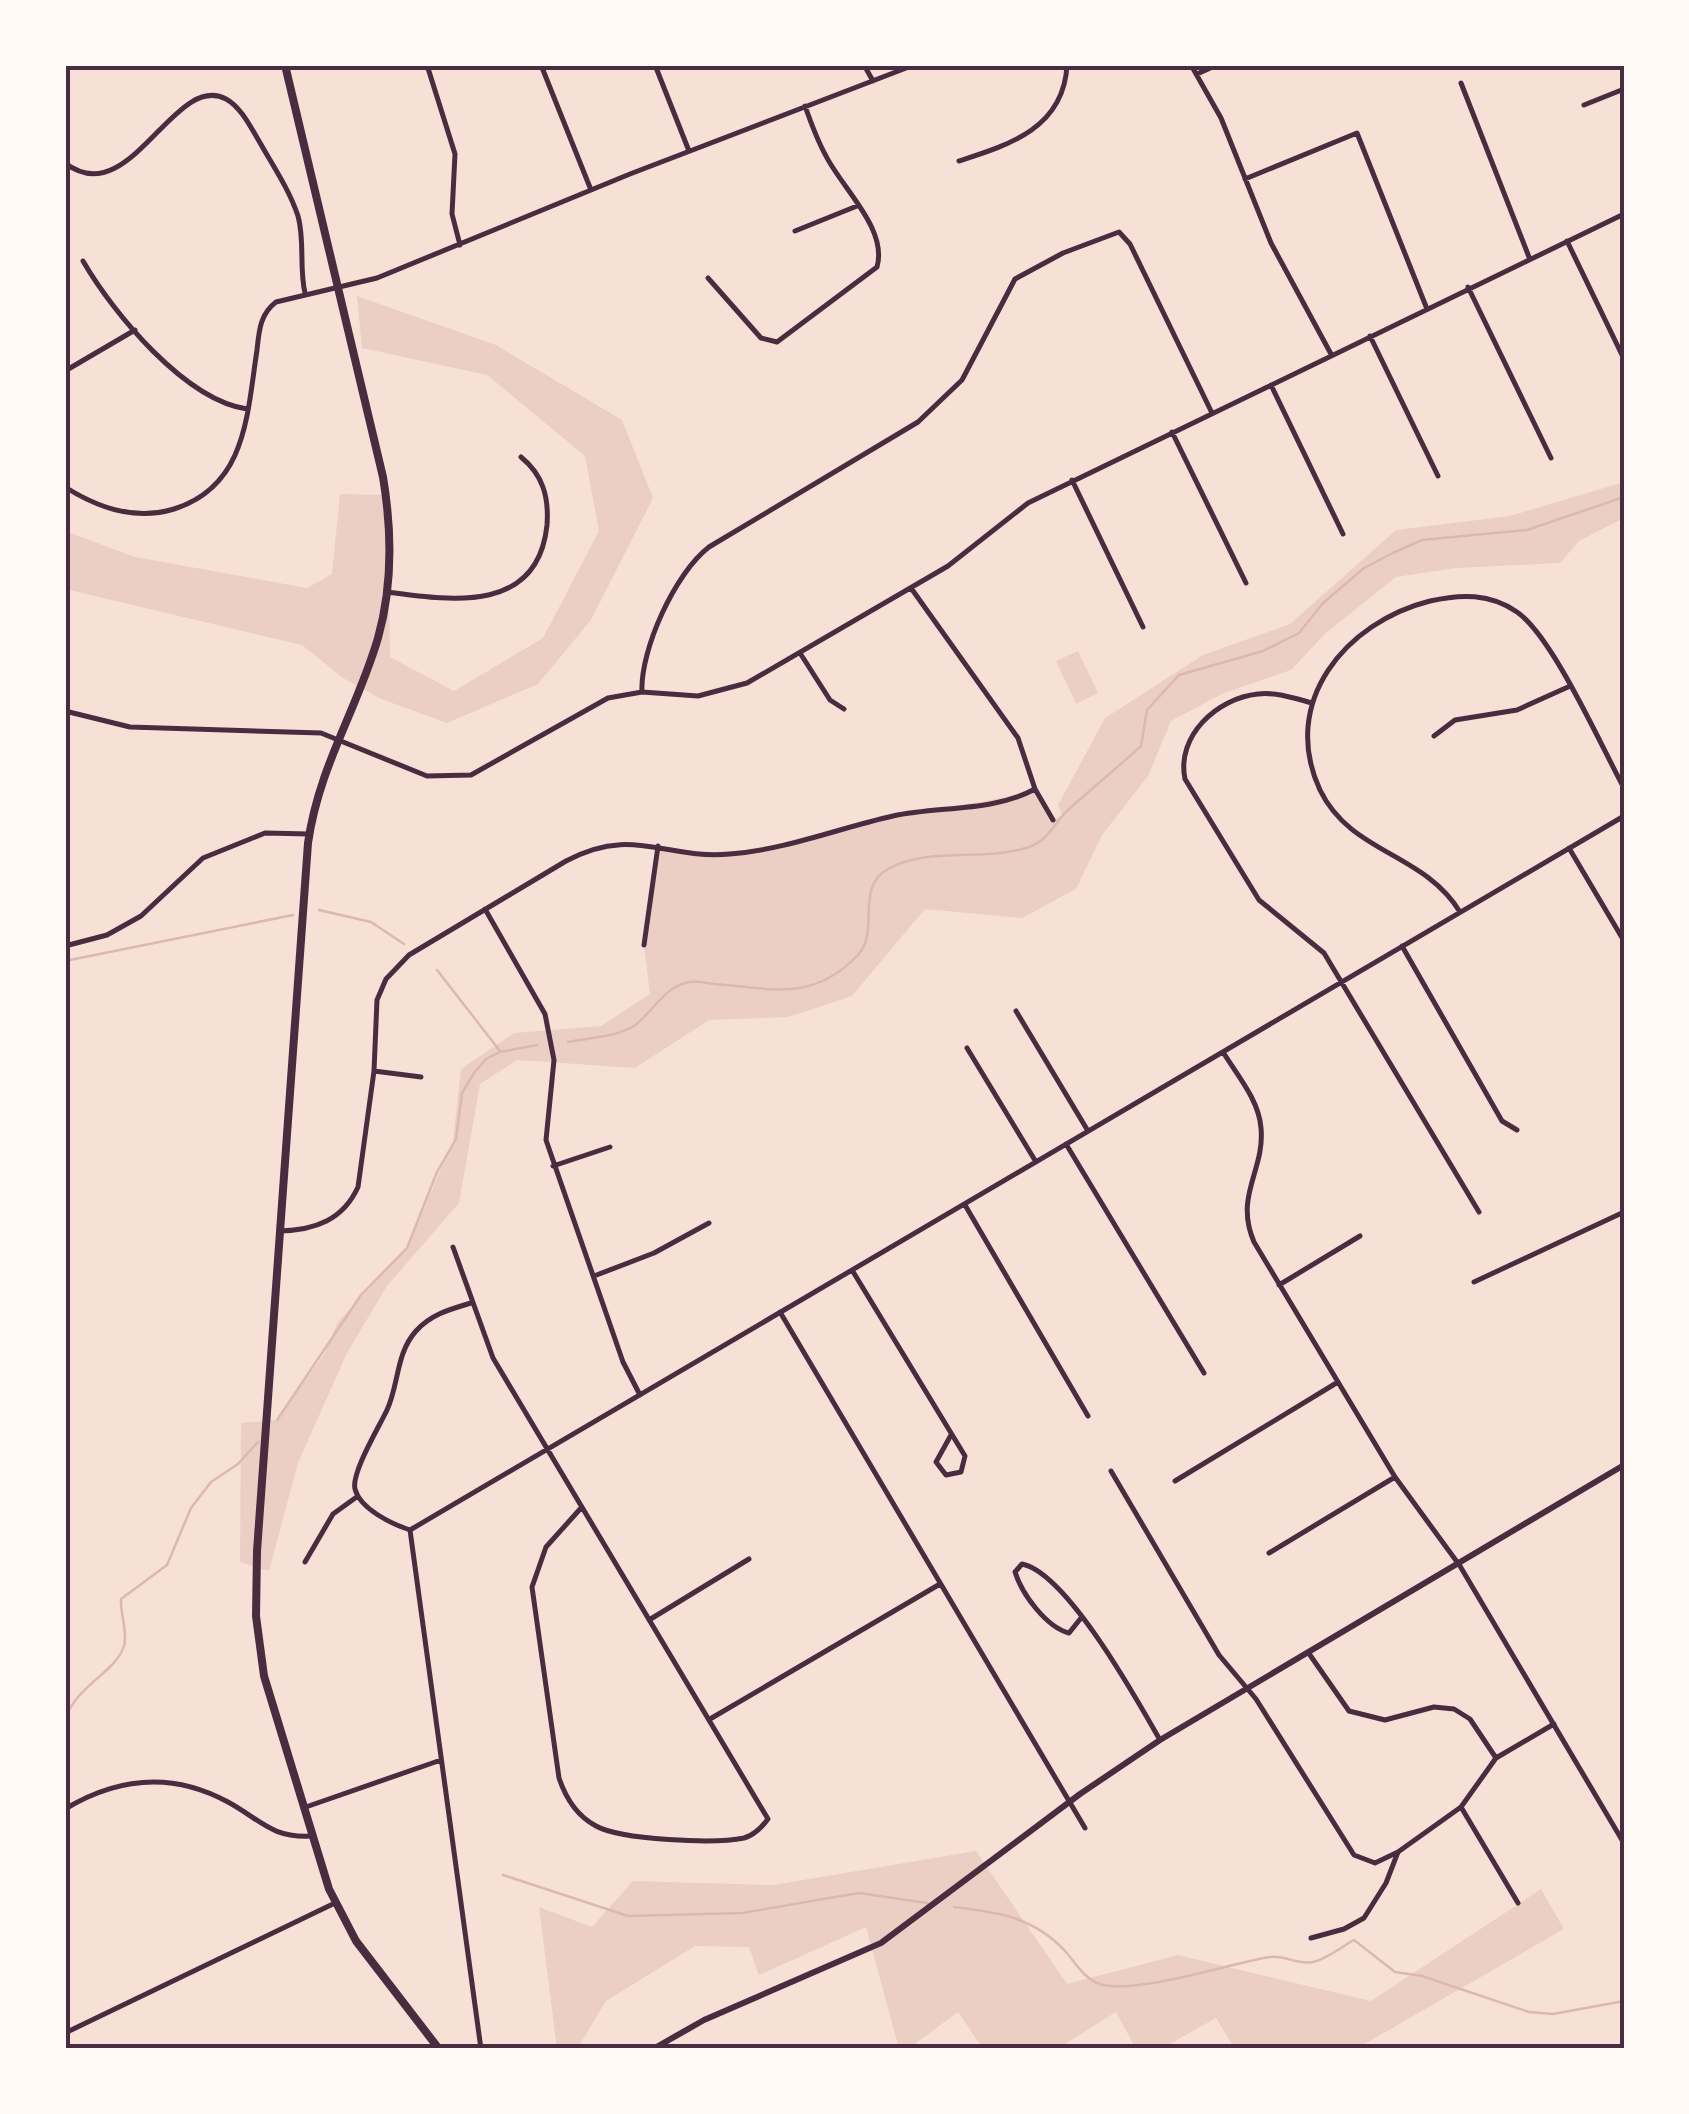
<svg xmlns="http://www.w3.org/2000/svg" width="1689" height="2114" font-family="'Archivo Narrow',sans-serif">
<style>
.green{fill:#ebcfc5}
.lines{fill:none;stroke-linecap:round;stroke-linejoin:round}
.stream{stroke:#dcb8b0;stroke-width:2.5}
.minor{stroke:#4a2c40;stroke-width:5}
.tertiary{stroke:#4a2c40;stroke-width:6}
.secondary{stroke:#4a2c40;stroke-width:8}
.neatline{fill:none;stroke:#4a2c40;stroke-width:4}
</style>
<rect width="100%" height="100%" fill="#f7e1d7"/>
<path class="green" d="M357,296l139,49 126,75 31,78 -62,122 -53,64 -91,39 -66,-24 -38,-21 -41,-33 -237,-56v-58l70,26 172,31 25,-14 8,-80 47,1 3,162 64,34 89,-53 56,-107 -14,-75 -98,-81 -125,-27z
M1624,482v36l-45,23 -19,22 -104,5 -60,9 -70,56 -35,37 -67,23 -53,28 -23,55 -46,59 -26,54 -54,29 -97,-9 -73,87 -64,21 -79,3 -74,48 -118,-8 -37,24 -21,119 -72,83 -40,67 -49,110 -29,108 -29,-9 1,-139 36,-3 48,-67 12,-30 70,-75 46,-107 8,-72 53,-36 87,-7 49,-32 -6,-49 14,-99c82,19 154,-13 234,-30 48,-10 96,-12 143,-27l19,31 8,-5 -4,-10 47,-87 98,-63 87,-31 106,-94 114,-14z
M1078,651l20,42 -22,11 -20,-43z
M976,1851l91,133 111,-29 193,46 170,-112 23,40 -208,120h-121l-19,-31 -55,31h-25l-20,-37 -59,37h-74l-25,-37 -50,37h-9l-33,-122 -107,48 -10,-28 -54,-1 -89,55 -29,48h-20l-18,-142 53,20 41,-46 140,4z"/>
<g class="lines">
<path class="stream" d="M319,910l52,12 33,22
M65,961l228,-46
M437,970l63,81
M568,1042c20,-4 48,-5 66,-16 18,-13 29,-37 51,-43 9,-3 21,0 30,1 55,4 96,19 142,-28 24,-24 -3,-68 31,-87 42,-23 97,-7 141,-22 20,-7 24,-23 38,-36 24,-22 50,-43 74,-65l6,-36 32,-35 84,-24 36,-18 24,-30 41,-35 29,-15 29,-13 105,-10 97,-33
M277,1420l84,-125 46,-47 30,-76 19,-33 6,-46 12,-20 12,-14 14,-7 37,-7
M65,1719c13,-35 51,-47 59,-73 4,-16 -4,-31 -3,-47l46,-34 24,-57 20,-26 27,-18 20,-22
M503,1875l125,41 114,-3 117,-20 68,10
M954,1907c43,5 80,10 111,44 10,11 18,26 32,32 33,14 133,-20 173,-26 16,-2 26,8 43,5 14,-3 28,-15 41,-22l41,32 27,4 107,36 24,2 71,-13"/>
<path class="minor" d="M427,65l28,89 -3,60 8,31
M541,65l50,125
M655,65l34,86
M864,65l9,16
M1191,65l30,53 50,125 60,111
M1197,74l20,-9
M1461,83l68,174
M1584,105l40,-16
M959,161c50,-16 105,-33 108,-96
M65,163c65,50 109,-92 161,-64 15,8 25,29 33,42 14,25 30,48 39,75 7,25 1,52 7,77
M1245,179l112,-46 70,176
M795,231l62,-25
M1567,241l57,118
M83,261c30,52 102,139 164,148
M708,278l53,60 16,4 100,-75c11,-38 -35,-79 -51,-111 -9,-16 -15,-33 -21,-50
M1468,287l83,171
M1370,336l68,140
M65,371l70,-41
M1271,385l72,149
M1172,432l74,151
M1072,480l71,147
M65,487c33,21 70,34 109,22 73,-23 73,-95 83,-159 2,-19 3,-36 19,-48l101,-24 253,-104 284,-109
M911,588l107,150 17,51 18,31
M387,592c67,9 151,21 160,-67 2,-28 -4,-50 -26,-68
M800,653l30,47 14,9
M642,692c-2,-42 33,-119 67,-145l209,-125 44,-42 53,-101 48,-26 56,-21 11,12 82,169
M1312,703c-18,-5 -35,-11 -54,-9 -41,4 -82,42 -73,85l74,121 65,53 155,259
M65,711l65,16 191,6 106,43 44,-1 137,-77 34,-6 56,4 49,-13 201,-117 80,-63 596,-289
M1434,736l21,-16 62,-10 51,-23
M1569,848l55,93
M485,909l60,105 9,46 -8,80 77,222 17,33
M1460,912c-37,-60 -109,-58 -140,-122 -41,-88 26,-168 110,-189 30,-7 60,-8 87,11 36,25 84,134 107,176
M644,945l14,-99
M65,946l42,-11 34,-19 62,-58 62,-25 44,1
M1402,946l100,175 15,9
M1016,1011l72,120
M967,1048l69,114
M1223,1052c14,23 36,48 38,76 4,43 -27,67 -7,114l141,235 65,89 162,274
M374,1071l47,6
M1066,1144l138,229
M553,1166l57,-19
M965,1205l123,211
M280,1231c35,-1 63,-11 78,-44l16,-116 3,-71 9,-21 23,-24 157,-94c67,-36 99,-1 164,-7 55,-4 109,-26 163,-38 46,-10 100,-4 142,-27
M453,1247l40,111 275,461c-6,8 -13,16 -24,19 -29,6 -123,2 -148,-12 -19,-10 -30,-27 -37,-48l-27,-191 14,-40 35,-39
M852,1270l113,186 -4,16 -15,3 -10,-13 15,-27
M594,1276l60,-23 55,-30
M1474,1282l150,-70
M1279,1285l81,-49
M780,1312l305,516
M1111,1471l108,184 37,44 98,156 21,8 23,-11
M1175,1481l163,-99
M410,1530l1214,-714
M410,1530l71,519
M410,1530c-18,-6 -50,-21 -55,-41 -4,-16 24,-62 32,-79 12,-26 9,-57 29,-79 15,-17 35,-22 55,-28
M1269,1553l126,-76
M305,1562l28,-48 25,-18
M1081,1618l-12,15c-23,-6 -47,-39 -54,-61l7,-8c45,9 115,136 138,176
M649,1620l100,-61
M1310,1655l39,56 36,9 49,-13 20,2 16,10 26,39
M710,1719l230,-135
M1461,1807l57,96
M303,1808l138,-48
M65,1809c53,-32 108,-37 163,-7 33,18 43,36 83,34
M1311,1938l33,-9 20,-11 22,-35 12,-31 63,-45 35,-49 58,-34
M65,2033l270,-130"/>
<path class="tertiary" d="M653,2049l51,-29 177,-77 199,-149 80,-54 464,-275"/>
<path class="secondary" d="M285,65l98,412c9,54 10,108 -5,161 -21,72 -59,128 -70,205l-51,708 -1,65 8,60 65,213 27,52 83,108"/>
</g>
<rect width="1689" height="2114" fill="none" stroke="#fffaf5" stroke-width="135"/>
<rect x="68" y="68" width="1554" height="1978" class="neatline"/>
</svg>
